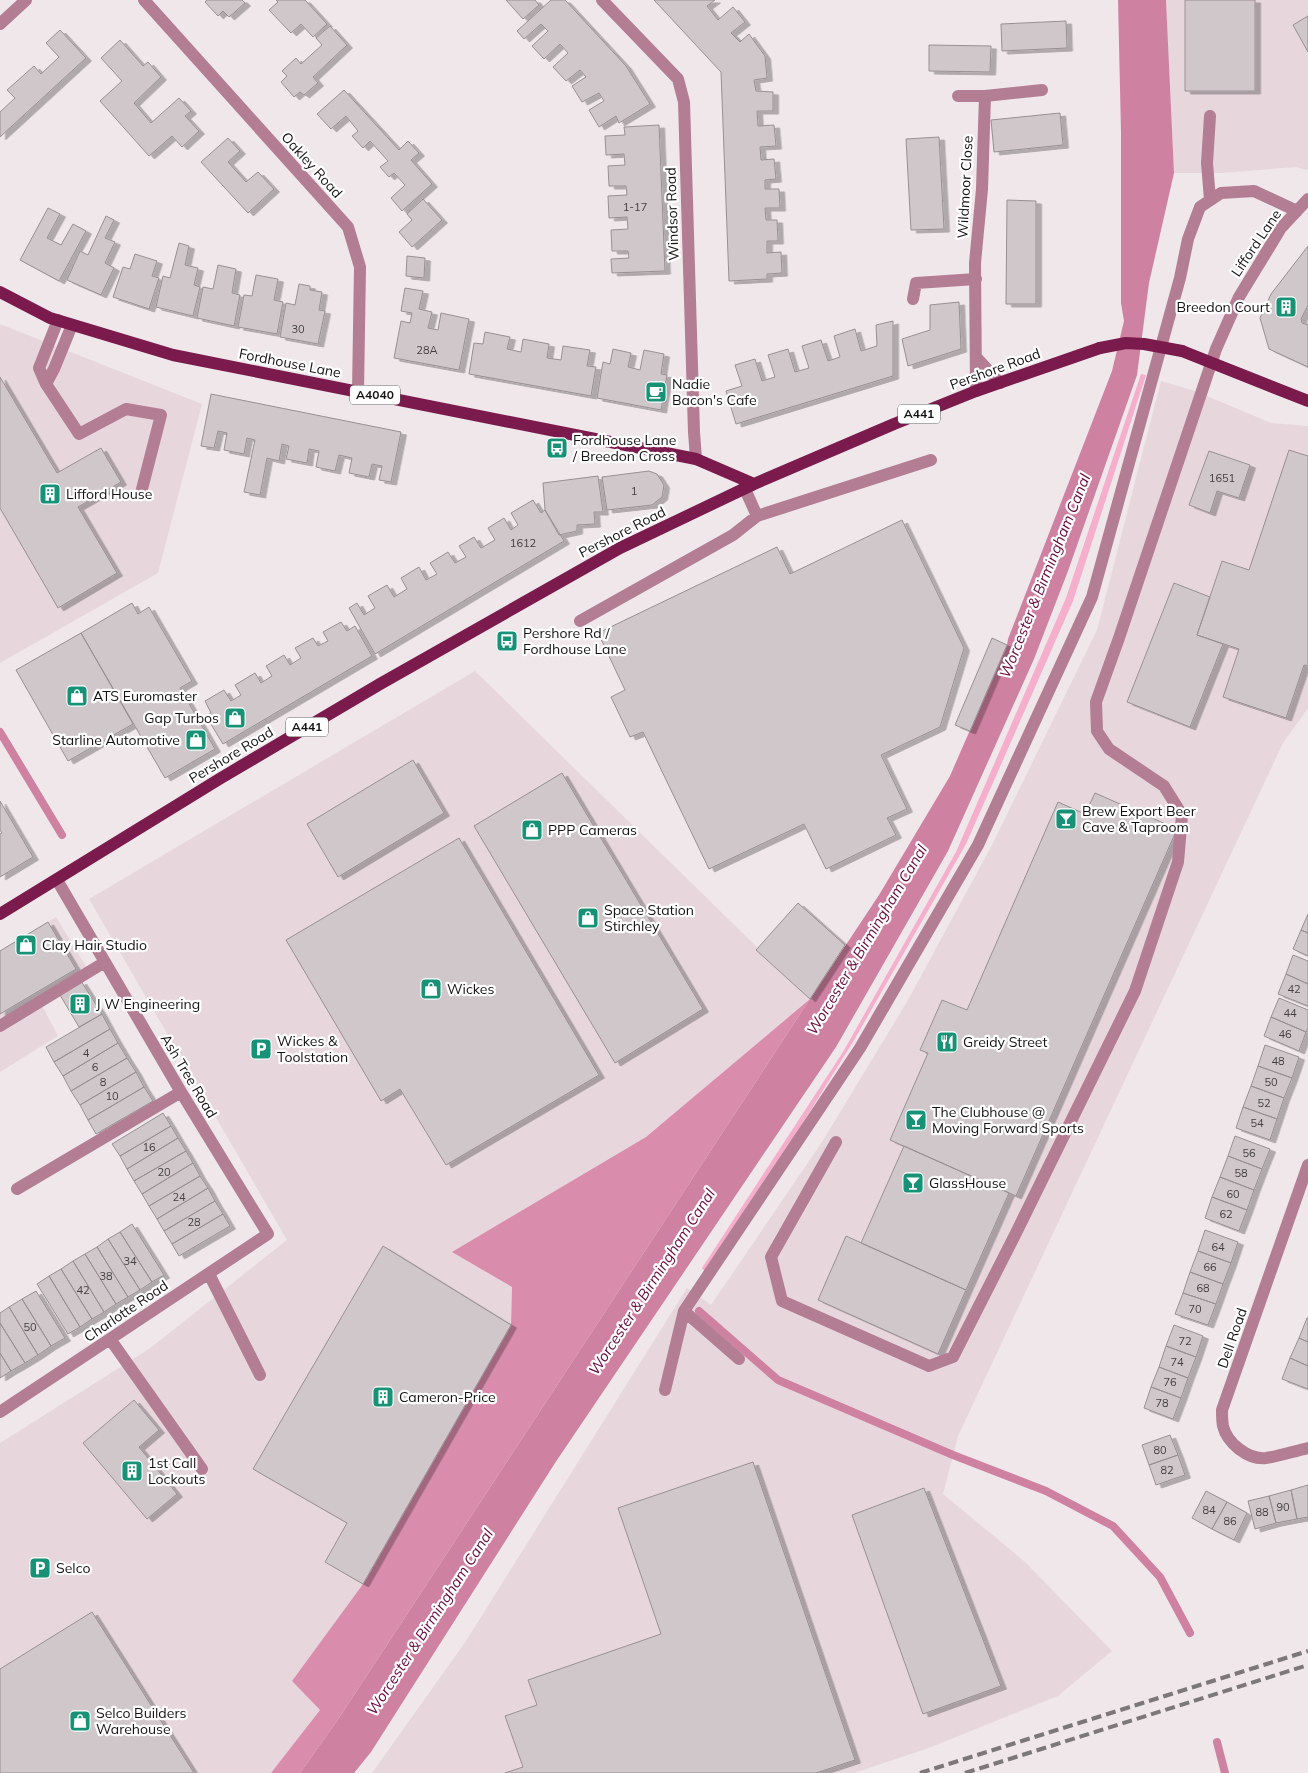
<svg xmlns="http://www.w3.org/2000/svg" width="1308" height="1773" font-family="Mulish,sans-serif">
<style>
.built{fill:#e7d7dd}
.green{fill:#f5aecb}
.forest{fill:#da8cad}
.water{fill:#cf81a2}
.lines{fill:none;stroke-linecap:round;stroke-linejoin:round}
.stream{stroke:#cf81a2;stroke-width:8}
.building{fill:#cfc7ca;stroke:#989093;filter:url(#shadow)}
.minor{stroke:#b37d93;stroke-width:12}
.major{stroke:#7b1a4d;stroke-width:12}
.rail{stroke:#7c7779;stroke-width:4;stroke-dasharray:10 5;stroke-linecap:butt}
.major-bridge{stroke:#7b1a4d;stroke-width:12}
.labels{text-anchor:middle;stroke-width:4.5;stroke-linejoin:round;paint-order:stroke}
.number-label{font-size:11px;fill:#433f40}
.shield{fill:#fff;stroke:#5a5959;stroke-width:1}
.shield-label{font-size:12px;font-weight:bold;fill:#141212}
.street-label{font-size:14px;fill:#141212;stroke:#fff}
.poi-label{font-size:14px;fill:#141212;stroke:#fff;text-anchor:start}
.water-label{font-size:15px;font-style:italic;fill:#68093f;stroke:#fff}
</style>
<defs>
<filter id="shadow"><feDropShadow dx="5.5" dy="3" stdDeviation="0" flood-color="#0004"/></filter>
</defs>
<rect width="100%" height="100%" fill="#efe7ea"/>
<path class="built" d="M1166,0h142v169l-2,1 -10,-3 -74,6h-48z
M0,324l202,80 -44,169 -158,90z
M1161,381l34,10 76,32 37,3v282l-25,35 -325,693 -15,58 81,67 88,90 -54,45 -132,53 -72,24h-482l94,-132 221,-353 24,17 111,-163 86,-142 84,-155 105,-215z
M475,671l335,328 -164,138 -193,115 59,35 -1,38 -148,259 -71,97 28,29 -49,63h-271v-330l149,-94 138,-109 -198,-341z
M56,917l31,51 -49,30 20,38 -58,36v-121z"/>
<path class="green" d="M1141,374l5,1 -73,226 -107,243 -113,198 -145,233 -6,-7 141,-216 113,-200 110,-254z"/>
<path class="forest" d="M810,999l-471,719 -39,55h-29l49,-63 -28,-29 71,-97 148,-259 1,-38 -60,-35 194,-115z"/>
<path class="water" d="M1118,0h48l8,173 -25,110 -12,92 -69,196 -34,88 -86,192 -112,196 -281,416 -184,289 -17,21h-54l39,-55 471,-719 69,-104 71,-119 57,-131 1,-6 104,-268 12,-50 -3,-18v-171z"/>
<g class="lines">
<path class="stream" d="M0,732l62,103
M699,1311l79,69 175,75 93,36 67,35 47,51 30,56
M1217,1742l8,31"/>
</g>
<path class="building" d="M207,0h35l3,3 -16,14 -6,-6 -5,5 -13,-14z
M276,0h29l22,24 -14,13 -12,-13 -10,9 -22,-23 9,-8z
M506,0h29l4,5 -16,14z
M551,0h14l61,66 24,38 -31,19 -3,-7 -17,11 -10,-17 15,-9 -5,-8 -17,9 -10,-16 14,-9 -6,-7 -14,11 -13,-14 15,-14 -8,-9 -16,15 -12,-13 16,-15 -7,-7 -17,15 -7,-8z
M654,0h61l-8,6 11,14 15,-13 12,15 -14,11 9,9 9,-8 16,22 2,22 -13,2 2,11 17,1v19h-16l1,15 16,-1 2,21 -16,1 1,13 13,-1 2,20 -11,1v9h14l1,19h-15l1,12h11l1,21h-11v12l14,-1 1,21 -15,1v5l-38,2 -8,-209z
M1185,0h70v91h-70z
M1308,16v36l-15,-27z
M1066,21l1,27 -65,3 -1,-27z
M330,26l17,19 -34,32 5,6 -14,12 -4,-3 -6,5 -13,-15 6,-6 -5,-5 14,-13 5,6 21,-19 -6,-7z
M60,30l26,28 -86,79v-25l15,-14 -8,-8 27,-24 7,8 18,-17 -13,-14z
M120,40l23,26 5,-4 13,15 -27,26 17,20 28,-25 12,13 -6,5 14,15 -17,16 -10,-11 -23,20 -49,-55 22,-20 -21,-23z
M929,45l62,1 -1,26 -61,-1z
M344,90l55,60 9,-9 11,12 -8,7 21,24 -30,27 -11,-13 14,-13 -11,-12 -5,4 -9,-10 8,-6 -18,-20 -7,7 -11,-12 6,-5 -12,-15 -15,13 -14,-15z
M1060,113l3,32 -69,7 -3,-32z
M659,125l6,146 -53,2 -1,-14 18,-1 -1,-7h-16l-1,-21 17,-1 -1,-12 -18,1 -1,-22 19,-1 -1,-9h-17l-1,-20 17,-1 -1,-11 -18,1 -1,-19 20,-1 -1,-8z
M939,137l5,92 -33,1 -5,-91z
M228,138l12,13 -12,11 18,20 12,-10 16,17 -26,24 -47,-51z
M423,199l19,21 -30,27 -13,-15 13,-12 -5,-6z
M1007,200l29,1v103h-30z
M48,208l12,6 -13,24 14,7 12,-21 13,7 -27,50 -39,-21z
M106,216l8,4 -9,18 10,4 -10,21 9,5 -13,27 -34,-15 13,-29 8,4z
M179,243l10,3 -4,19 13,3 -4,17 6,2 -7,29 -37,-9 7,-31 7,2z
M1308,246v59l-7,14 1,4 6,2v42l-39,-18 -9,-31 11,-24z
M135,254l22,7 -5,15 7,2 -10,31 -36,-12 10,-30 7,2z
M407,256l18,2 -1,20 -18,-2z
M218,265l18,4 -4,24 8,2 -6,31 -37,-8 6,-31 10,2z
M256,275l22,4 -4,21 9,2 -6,32 -39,-7 6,-32 8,1z
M299,284l11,2v4l12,2 -3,18 6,1 -7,33 -38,-7 6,-34 9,2z
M405,288l18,3 -4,18 13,3 -4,16 10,2 3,-17 28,6 -10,51 -65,-12 7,-37 9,2 2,-10 -11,-2z
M959,302l2,47 -53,17 -6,-27 28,-9v-25z
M893,321v55l-157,48 -10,-33 16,-5 -7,-21 20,-6 7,22 13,-4 -7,-22 20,-6 7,23 14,-4 -7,-22 19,-6 7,21 12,-4 -6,-21 21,-7 6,22 16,-5 -1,-21z
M485,332l25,5 -3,12 14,3 2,-13 26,5 -2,14 14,2 2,-14 27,4 -3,16 9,1 -5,29 -122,-22 5,-31 9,1z
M613,349l18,4 -3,14 12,3 4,-20 20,4 -3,20 6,1 -6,35 -64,-12 6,-36 7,2z
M0,377l57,96 44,-25 20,34 -43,25 39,66 -59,35 -58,-100z
M211,394l190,38 -10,50 -12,-2 3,-14 -10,-2 -3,13 -20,-4 3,-15 -13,-3 -4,16 -19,-4 3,-16 -10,-2 -2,14 -21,-4 3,-13 -7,-2 -3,17 -12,-3 -7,37 -16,-3 11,-52 -8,-2 -3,16 -20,-4 3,-17 -9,-2 -4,17 -13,-2z
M1289,450l19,6v210l-4,-1 -18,53 -63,-21 16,-48 -42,-14 25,-74 27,9z
M1209,451l41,14 -11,33 -22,-7 -7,22 -21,-8z
M649,471l8,3 7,11 -2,12 -10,8 -45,5 -5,-33z
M598,476l5,36h-9l1,12 -18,1v6l-18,4 -14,-25 -2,-27z
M533,500l8,13 4,-3 19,31 -189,113 -26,-46 8,-5 7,12 11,-7 -7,-12 19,-11 7,12 13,-8 -6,-11 18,-11 7,13 11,-6 -7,-11 18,-11 7,11 11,-6 -7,-11 15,-9 7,11 14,-8 -7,-12 16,-10 7,12 7,-5 -7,-12z
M902,520l62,128 -24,79 -59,28 26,54 -20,9 9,17 -70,34 -22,-45 -95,45 -66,-137 -13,5 -19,-40 14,-7 -27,-57 179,-86 13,27z
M1174,583l36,14 -13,38 26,9 -33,83 -63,-25z
M132,603l6,11 11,-7 43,74 -12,7 35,61 -50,29 -84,-145z
M341,622l6,9 8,-5 17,30 -149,88 -17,-28 5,-3 -6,-12 19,-11 7,11 10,-6 -6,-10 20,-12 6,10 11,-7 -6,-10 18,-11 6,10 11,-7 -6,-10 18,-10 5,8 10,-5 -5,-9z
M81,633l52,91 -65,37 -52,-91z
M992,638l15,7 -37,86 -15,-6z
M413,760l31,53 -106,64 -31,-53z
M562,773l141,236 -88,54 -141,-237z
M1095,793l82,36 -161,367 -126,-56 38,-87 -8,-3 22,-50 25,10 91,-208 27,12z
M0,801l33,56 -33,20v-43l2,-1 -2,-3z
M459,838l140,237 -153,90 -46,-76 -19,12 -95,-161z
M798,903l47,42 -35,54 -54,-49z
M1308,914v19l-7,-3z
M48,922l28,47 -76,45v-63z
M1301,930l7,3v23l-15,-7z
M1293,955l15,6v23l-22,-10z
M1286,974l22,10v22l-30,-12z
M81,981l21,33 -23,13 -19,-32z
M1279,998l29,12v18l-2,4 -35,-15z
M102,1014l8,15 -56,33 -8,-15z
M1271,1017l35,15 -7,19 -35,-15z
M110,1029l8,14 -55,33 -9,-14z
M118,1043l9,15 -56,33 -8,-15z
M1265,1045l34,12 -7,21 -34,-12z
M127,1058l9,14 -56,33 -9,-14z
M1258,1066l34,12 -8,20 -33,-12z
M136,1072l8,15 -56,33 -8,-15z
M1251,1086l33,12 -7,21 -34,-12z
M144,1087l9,14 -57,33 -8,-14z
M1243,1107l34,12 -7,21 -34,-12z
M163,1113l8,13 -51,30 -8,-12z
M171,1126l7,12 -51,31 -7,-13z
M1235,1136l35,13 -8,20 -34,-13z
M178,1138l8,13 -52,30 -7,-12z
M904,1146l105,47 -43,97 -105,-47z
M186,1151l7,12 -51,31 -8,-13z
M1228,1156l34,13 -8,21 -34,-13z
M193,1163l7,13 -51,30 -7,-12z
M200,1176l8,12 -51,31 -8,-13z
M1220,1177l34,13 -7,20 -35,-13z
M208,1188l7,13 -51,30 -7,-12z
M1212,1197l35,13 -8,21 -34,-13z
M215,1201l8,13 -51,30 -8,-13z
M223,1214l7,12 -51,30 -7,-12z
M132,1224l32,51 -12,7 -32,-50z
M1205,1230l33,12 -7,21 -33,-12z
M120,1232l32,50 -12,8 -32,-51z
M846,1236l120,54 -28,64 -120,-54z
M108,1239l32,51 -12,7 -31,-50z
M383,1246l128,79 -148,259 -38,-22 22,-39 -94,-54z
M97,1247l31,50 -12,7 -31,-50z
M1198,1251l33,12 -8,21 -33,-12z
M85,1254l31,50 -12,8 -31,-51z
M73,1261l31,51 -12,7 -31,-50z
M61,1269l31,50 -12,8 -31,-51z
M1190,1272l33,12 -7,20 -33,-11z
M49,1276l31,51 -12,7 -31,-50z
M36,1291l29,47 -14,8 -29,-47z
M1183,1293l33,11 -8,21 -33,-11z
M22,1299l29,47 -13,9 -29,-48z
M9,1307l29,48 -13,8 -25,-40v-10z
M1307,1318h1v24l-9,-4z
M0,1323l25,40 -14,8 -11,-18z
M1174,1325l29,11 -7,21 -30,-11z
M1299,1338l9,4v24l-18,-8z
M1166,1346l30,11 -8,21 -29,-11z
M0,1353l11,18 -11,7z
M1290,1358l18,8v23l-26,-10z
M1159,1367l29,11 -7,20 -30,-11z
M1151,1387l30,11 -8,21 -29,-11z
M134,1400l25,30 -20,17 38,47 -30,25 -64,-76z
M1170,1435l8,20 -29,10 -7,-20z
M1178,1455l7,20 -29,10 -7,-20z
M753,1462l102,298 -39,13h-311l18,-6 -18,-51 32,-11 -9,-25 133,-46 -43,-126z
M1308,1485v32l-11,2 -6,-29z
M924,1488l77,198 -78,28 -71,-199z
M1291,1490l6,29 -21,4 -7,-27z
M1206,1491l21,11 -15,27 -20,-11z
M1269,1496l7,27 -21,6 -7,-28z
M1227,1502l20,11 -13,27 -22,-11z
M92,1612l102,161h-194v-104z"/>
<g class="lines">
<path class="minor" d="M144,0l204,227 12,40 -2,124
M602,0l76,79 6,23 10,330 2,27
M0,24l26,-24
M958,96h27l57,-6
M1210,200l-3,-37 3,-47
M913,299l3,-16 60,-4
M58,320l-19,48 7,16 33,50 47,-25 35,6 -20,78
M976,357l24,26
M46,384l8,-15 18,-44
M976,391l-1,-128 7,-74 3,-93
M745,489l12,27 174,-56
M580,621l153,-86 24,-19
M0,1026l105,-64
M836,1142l-65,115 11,44 147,65 24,-9 62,-122 120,-244 43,-129 4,-47 -18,-29 -55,-37 -12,-18 -1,-29 23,-64 97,-289 23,-52 42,-69 27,-29
M1308,1165l-86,245c0,5 0,11 1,16 4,17 25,34 43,32 14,-2 28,-7 42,-10
M17,1189l164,-97
M209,1274l51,101
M110,1339l92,130
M739,1359l-55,-48 176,-263 118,-203 114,-248 88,-319 8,-39 12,-32 21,-14 33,-2 43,20
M665,1390l19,-79
M0,1412l268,-178 -87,-142 -124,-212"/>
<path class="major" d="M0,292l50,26 123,37 523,104 58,25
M1182,351l126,50
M0,914l221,-136 159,-94 240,-136 134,-64 140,-60 82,-33 124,-43"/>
<path class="rail" d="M920,1773l388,-122
M965,1773l343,-108"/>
<path class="major-bridge" d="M1100,348l26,-5 18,1 38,7"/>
</g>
<defs>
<g id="building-square" transform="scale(1.125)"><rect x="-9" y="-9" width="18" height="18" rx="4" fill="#179277" stroke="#fff"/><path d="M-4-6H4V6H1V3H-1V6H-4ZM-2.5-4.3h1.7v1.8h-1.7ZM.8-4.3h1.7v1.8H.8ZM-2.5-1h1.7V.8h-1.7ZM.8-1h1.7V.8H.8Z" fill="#fff"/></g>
<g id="cafe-square" transform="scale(1.125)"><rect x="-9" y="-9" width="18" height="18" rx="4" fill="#179277" stroke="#fff"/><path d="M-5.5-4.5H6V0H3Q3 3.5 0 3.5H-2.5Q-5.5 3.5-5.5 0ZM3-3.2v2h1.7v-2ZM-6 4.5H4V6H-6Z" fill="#fff"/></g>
<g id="bus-square" transform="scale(1.125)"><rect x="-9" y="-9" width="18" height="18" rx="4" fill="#179277" stroke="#fff"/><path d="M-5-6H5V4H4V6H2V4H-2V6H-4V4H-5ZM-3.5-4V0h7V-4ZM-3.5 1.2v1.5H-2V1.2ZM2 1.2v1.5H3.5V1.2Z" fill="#fff"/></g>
<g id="shop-square" transform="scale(1.125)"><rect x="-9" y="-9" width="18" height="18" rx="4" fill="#179277" stroke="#fff"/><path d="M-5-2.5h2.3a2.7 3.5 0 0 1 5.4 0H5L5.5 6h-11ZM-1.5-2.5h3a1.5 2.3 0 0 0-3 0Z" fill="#fff"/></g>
<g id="bar-square" transform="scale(1.125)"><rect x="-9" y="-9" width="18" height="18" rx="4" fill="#179277" stroke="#fff"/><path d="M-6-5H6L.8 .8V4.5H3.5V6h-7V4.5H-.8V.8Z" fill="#fff"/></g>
<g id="restaurant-square" transform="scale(1.125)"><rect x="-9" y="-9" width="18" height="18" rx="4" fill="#179277" stroke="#fff"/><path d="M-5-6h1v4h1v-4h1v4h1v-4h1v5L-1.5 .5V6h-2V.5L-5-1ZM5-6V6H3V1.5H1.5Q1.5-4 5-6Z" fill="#fff"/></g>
<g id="parking-square" transform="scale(1.125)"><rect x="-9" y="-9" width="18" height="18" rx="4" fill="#179277" stroke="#fff"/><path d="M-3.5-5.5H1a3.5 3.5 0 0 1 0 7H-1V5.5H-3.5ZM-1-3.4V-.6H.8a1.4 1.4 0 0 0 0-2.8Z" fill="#fff"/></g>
</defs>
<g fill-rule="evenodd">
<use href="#building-square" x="1286" y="307"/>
<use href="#cafe-square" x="656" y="392"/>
<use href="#bus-square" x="557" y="448"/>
<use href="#building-square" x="50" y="494"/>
<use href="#bus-square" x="507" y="641"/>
<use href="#shop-square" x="77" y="696"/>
<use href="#shop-square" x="235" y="718"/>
<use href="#shop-square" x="196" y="740"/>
<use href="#bar-square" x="1066" y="819"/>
<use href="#shop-square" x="532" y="830"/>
<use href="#shop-square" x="588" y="918"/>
<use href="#shop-square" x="26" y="945"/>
<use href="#shop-square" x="431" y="989"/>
<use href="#building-square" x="80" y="1004"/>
<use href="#restaurant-square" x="947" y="1042"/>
<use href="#parking-square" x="261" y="1049"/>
<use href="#bar-square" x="916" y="1120"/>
<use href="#bar-square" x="913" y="1183"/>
<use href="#building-square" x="383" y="1397"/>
<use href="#building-square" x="132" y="1471"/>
<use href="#parking-square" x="40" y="1568"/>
<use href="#shop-square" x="80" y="1721"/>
</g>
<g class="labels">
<g class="number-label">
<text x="635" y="211">1-17</text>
<text x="298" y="333">30</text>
<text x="427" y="354">28A</text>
<text x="1222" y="482">1651</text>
<text x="634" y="495">1</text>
<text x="523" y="547">1612</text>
<text x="1294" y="993">42</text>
<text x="1290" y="1017">44</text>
<text x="1285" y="1038">46</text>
<text x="86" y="1057">4</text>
<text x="1278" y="1065">48</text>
<text x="95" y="1071">6</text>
<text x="103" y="1086">8</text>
<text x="1271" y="1086">50</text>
<text x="112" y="1100">10</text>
<text x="1264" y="1107">52</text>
<text x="1257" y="1127">54</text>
<text x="149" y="1151">16</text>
<text x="1249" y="1157">56</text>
<text x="164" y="1176">20</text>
<text x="1241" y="1177">58</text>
<text x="1233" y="1198">60</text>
<text x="179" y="1201">24</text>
<text x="1226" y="1218">62</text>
<text x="194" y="1226">28</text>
<text x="1218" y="1251">64</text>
<text x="130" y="1265">34</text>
<text x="1210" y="1271">66</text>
<text x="106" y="1280">38</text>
<text x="1203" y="1292">68</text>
<text x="83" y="1294">42</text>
<text x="1195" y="1313">70</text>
<text x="30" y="1331">50</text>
<text x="1185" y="1345">72</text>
<text x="1177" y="1366">74</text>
<text x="1170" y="1386">76</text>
<text x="1162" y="1407">78</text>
<text x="1160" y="1454">80</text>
<text x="1167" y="1474">82</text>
<text x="1283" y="1511">90</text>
<text x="1209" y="1514">84</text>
<text x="1262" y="1516">88</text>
<text x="1230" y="1525">86</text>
</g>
<g class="shield">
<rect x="350" y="385.5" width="50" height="19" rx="4"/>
<rect x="898" y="404.5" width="42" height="19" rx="4"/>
<rect x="286" y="717.5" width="42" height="19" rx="4"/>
</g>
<g class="shield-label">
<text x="375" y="399">A4040</text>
<text x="919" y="418">A441</text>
<text x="307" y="731">A441</text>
</g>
<g class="street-label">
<text transform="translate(312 165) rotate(48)" y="5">Oakley Road</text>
<text transform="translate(965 187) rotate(-87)" y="5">Wildmoor Close</text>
<text transform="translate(672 214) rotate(-92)" y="5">Windsor Road</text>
<text transform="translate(1256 243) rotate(-56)" y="5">Lifford Lane</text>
<text transform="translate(290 363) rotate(11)" y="5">Fordhouse Lane</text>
<text transform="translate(995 369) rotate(-20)" y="5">Pershore Road</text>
<text transform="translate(622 532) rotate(-27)" y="5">Pershore Road</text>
<text transform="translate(231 755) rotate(-31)" y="5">Pershore Road</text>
<text transform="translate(189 1076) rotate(59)" y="5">Ash Tree Road</text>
<text transform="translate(126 1311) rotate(-34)" y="5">Charlotte Road</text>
<text transform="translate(1232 1338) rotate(-71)" y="5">Dell Road</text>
</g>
<g class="poi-label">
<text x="1270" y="312" text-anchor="end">Breedon Court</text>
<text x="672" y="389">Nadie<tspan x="672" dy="16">Bacon's Cafe</tspan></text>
<text x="573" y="445">Fordhouse Lane<tspan x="573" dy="16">/ Breedon Cross</tspan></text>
<text x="66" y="499">Lifford House</text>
<text x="523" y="638">Pershore Rd /<tspan x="523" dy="16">Fordhouse Lane</tspan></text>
<text x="93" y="701">ATS Euromaster</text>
<text x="219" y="723" text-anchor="end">Gap Turbos</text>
<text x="180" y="745" text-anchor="end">Starline Automotive</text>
<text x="1082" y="816">Brew Export Beer<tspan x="1082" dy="16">Cave &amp; Taproom</tspan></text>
<text x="548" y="835">PPP Cameras</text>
<text x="604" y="915">Space Station<tspan x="604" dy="16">Stirchley</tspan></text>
<text x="42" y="950">Clay Hair Studio</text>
<text x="447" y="994">Wickes</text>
<text x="96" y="1009">J W Engineering</text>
<text x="277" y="1046">Wickes &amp;<tspan x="277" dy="16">Toolstation</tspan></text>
<text x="963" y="1047">Greidy Street</text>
<text x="932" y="1117">The Clubhouse @<tspan x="932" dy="16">Moving Forward Sports</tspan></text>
<text x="929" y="1188">GlassHouse</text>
<text x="399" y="1402">Cameron-Price</text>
<text x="148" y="1468">1st Call<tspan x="148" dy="16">Lockouts</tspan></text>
<text x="56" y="1573">Selco</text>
<text x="96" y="1718">Selco Builders<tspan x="96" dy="16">Warehouse</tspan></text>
</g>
<g class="water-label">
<text transform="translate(1045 576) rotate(-68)" y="5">Worcester &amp; Birmingham Canal</text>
<text transform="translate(867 940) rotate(-59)" y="5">Worcester &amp; Birmingham Canal</text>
<text transform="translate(652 1282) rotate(-57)" y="5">Worcester &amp; Birmingham Canal</text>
<text transform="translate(430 1622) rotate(-57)" y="5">Worcester &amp; Birmingham Canal</text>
</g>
</g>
</svg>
